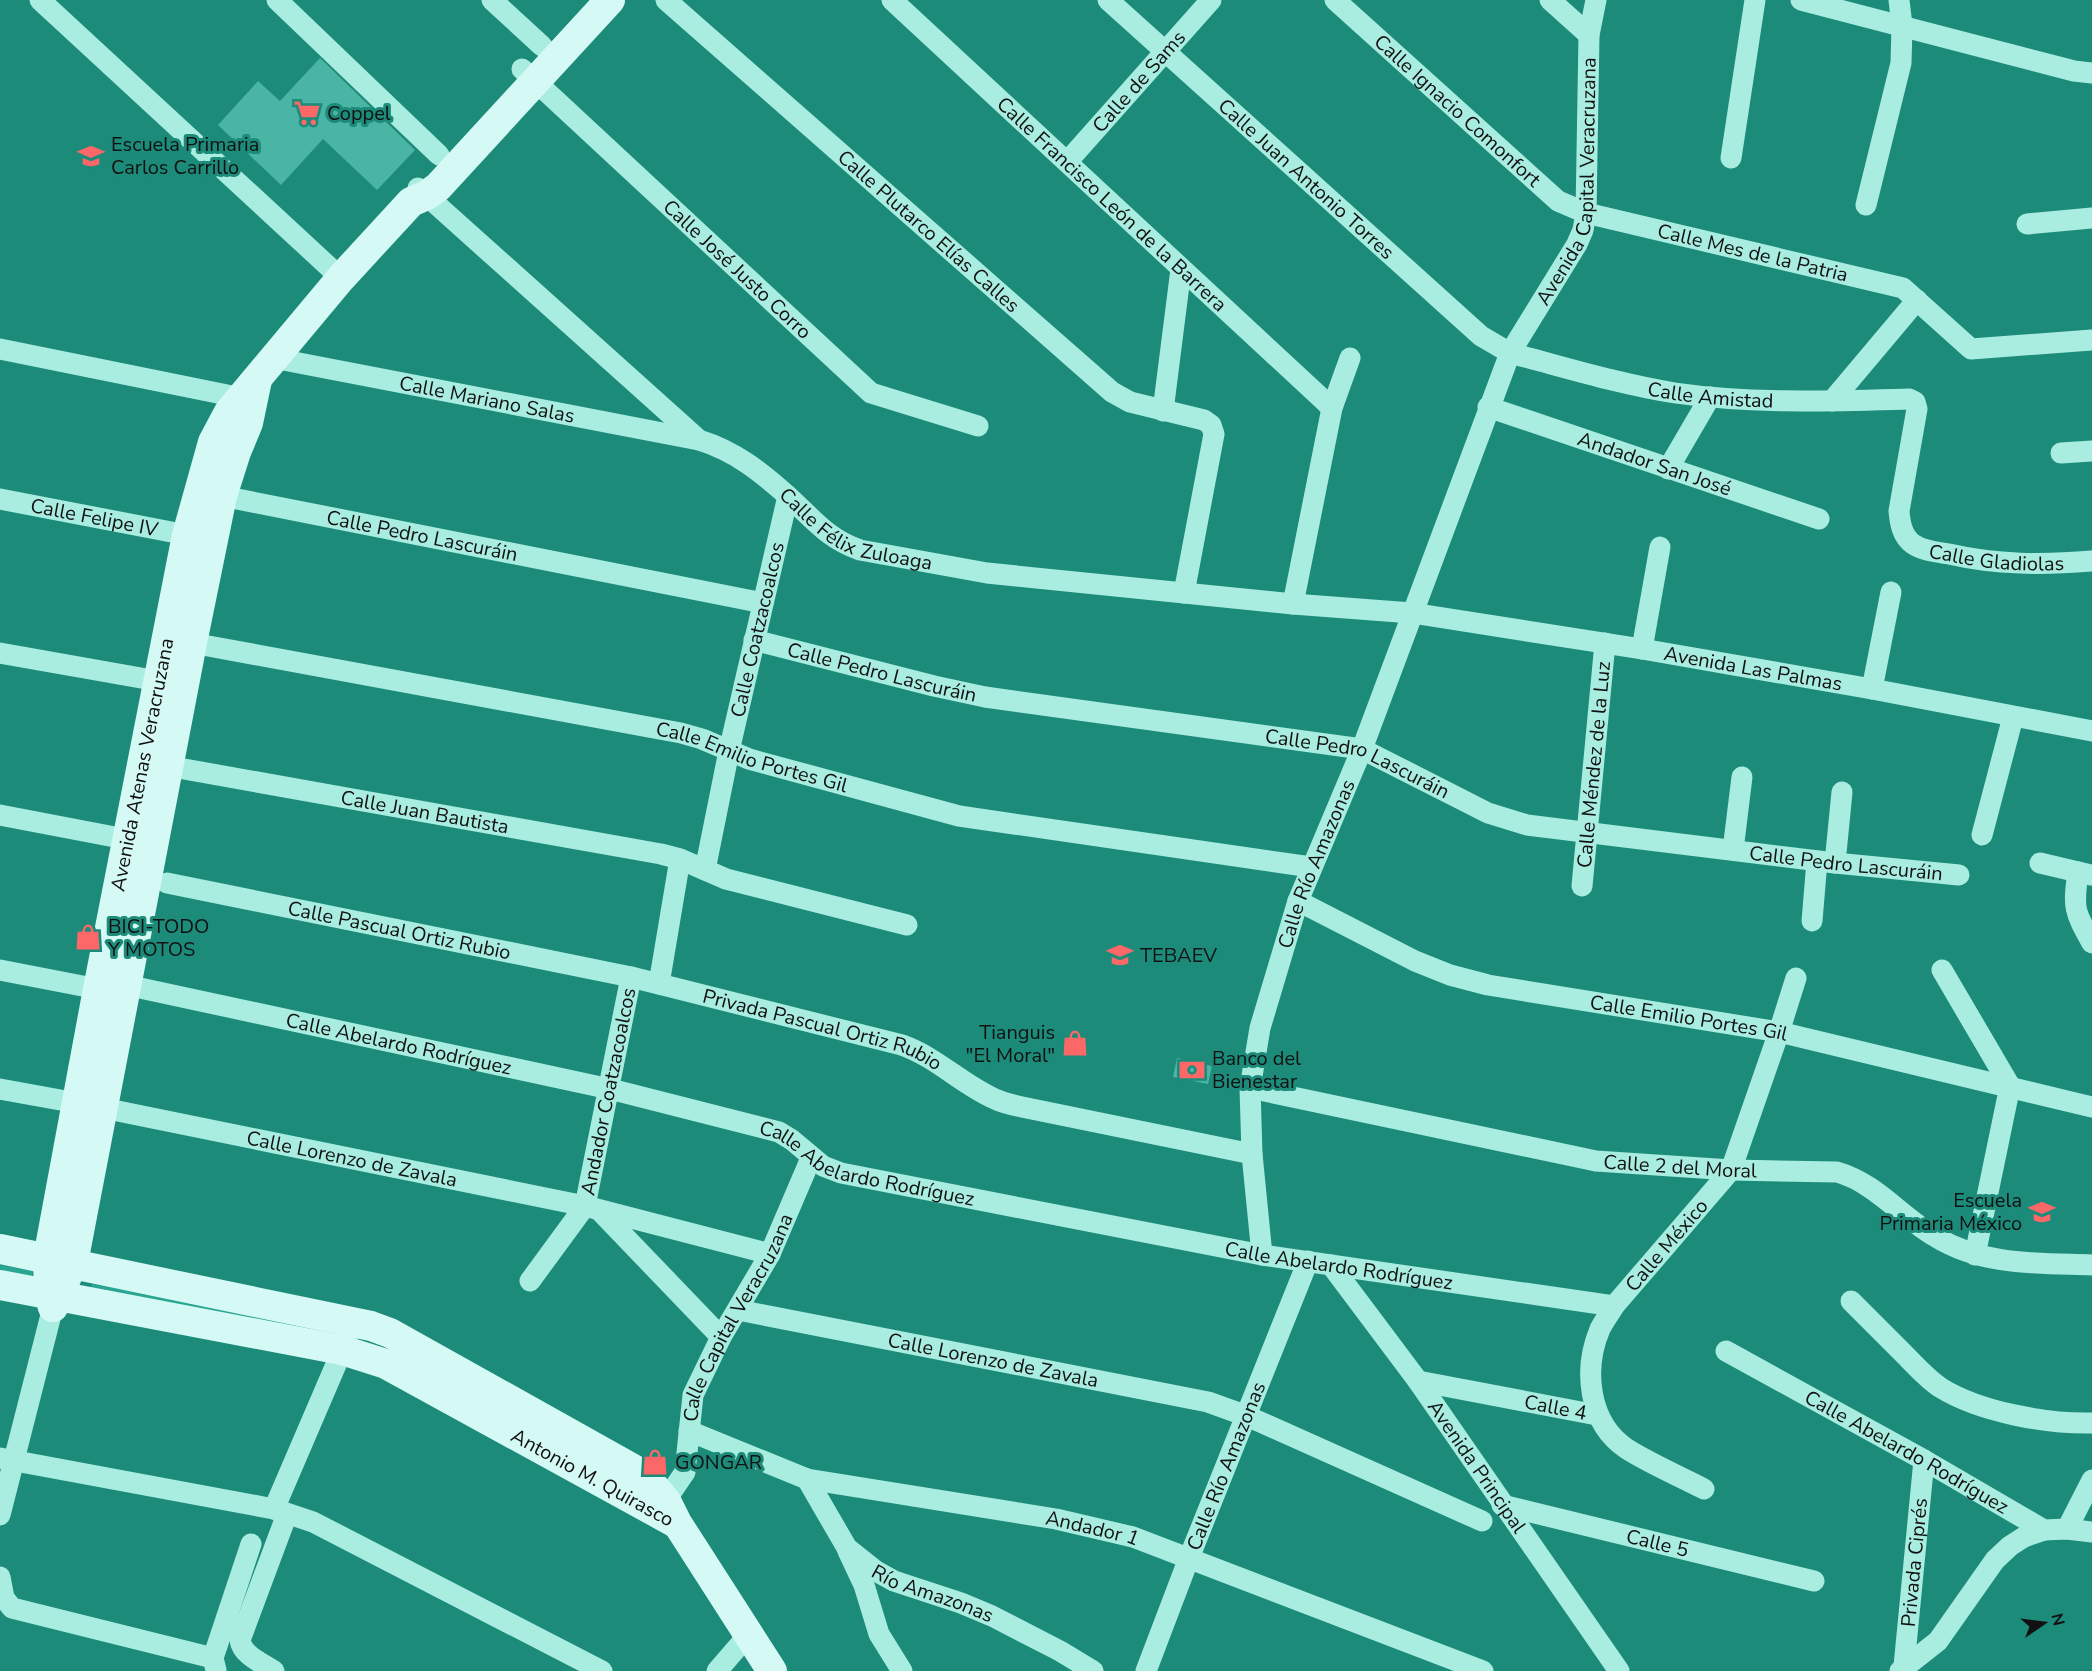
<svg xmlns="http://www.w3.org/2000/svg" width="2092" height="1671" font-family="'Nunito Sans',sans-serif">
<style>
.green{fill:#29a691}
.building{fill:#4ab5a4}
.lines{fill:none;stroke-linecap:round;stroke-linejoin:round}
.minor{stroke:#a9ede1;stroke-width:21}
.secondary{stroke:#d5f9f4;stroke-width:30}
.labels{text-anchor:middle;stroke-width:6;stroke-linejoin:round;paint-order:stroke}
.street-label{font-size:20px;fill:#111;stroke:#1d8b7a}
.poi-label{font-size:20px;fill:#111;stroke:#1d8b7a;text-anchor:start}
</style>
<rect width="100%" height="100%" fill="#1d8b7a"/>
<path class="green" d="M0,1265l33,6 -3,15 -30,-5z
M92,1284l236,43v10l-240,-43z"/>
<path class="building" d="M320,58l95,92 -38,40 -54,-51 -42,46 -63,-60 40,-44 22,20z
M1177,1058l35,8 -4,18 -35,-7z"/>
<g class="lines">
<g class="minor">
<path d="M40,0l301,278"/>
<path d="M277,0l162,155"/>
<path d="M492,0l50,46"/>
<path id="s1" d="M666,0l446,392 18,10 74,18 7,5 3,9 -30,159"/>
<path id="s2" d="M892,0l440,408"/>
<path id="s3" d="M1108,0l373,336 29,17c54,14 109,31 165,40 77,11 156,8 234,6l6,3 2,7 -18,102c1,12 3,25 14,33 10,7 24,8 36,10 48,11 94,11 143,7"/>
<path id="s4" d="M1335,0l223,201 28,12 317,75 68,61 121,-9"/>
<path d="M1550,0l39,35"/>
<path d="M1801,0l273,71 18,2"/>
<path id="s5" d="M522,69l349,324 107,33"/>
<path d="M1731,158l24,-158"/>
<path id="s6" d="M1067,162l144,-162"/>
<path id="s7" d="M418,188l281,252c36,11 62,32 90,57 25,23 39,42 71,53l127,23 306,31 119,9 230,36 230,40 220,42"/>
<path d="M1866,205l35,-142 1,-37 -3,-26"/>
<path d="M2027,224l65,-6"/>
<path d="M0,349l252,51"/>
<path id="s8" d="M273,358l426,82"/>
<path d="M1832,401l85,-101"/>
<path id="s9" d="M1488,407l331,112"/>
<path d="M1163,411l18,-142"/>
<path d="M2061,453l31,-2"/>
<path d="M1668,469l42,-72"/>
<path id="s10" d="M222,496l541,107"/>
<path id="s11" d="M0,499l187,36"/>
<path d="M1293,604l39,-196 18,-50"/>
<path id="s12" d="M754,640l180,46 51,11 377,52 126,64 39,12 308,38 124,12"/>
<path id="s13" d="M192,643l489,90 21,6 47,20 210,57 352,51"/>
<path d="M1642,649l18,-102"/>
<path d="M0,653l158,28"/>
<path d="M1872,689l19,-97"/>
<path id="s14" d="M156,764l505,90 19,5 46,20 181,46"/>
<path d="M0,815l141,27"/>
<path d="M1982,835l31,-118"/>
<path d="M1733,850l9,-73"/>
<path d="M1835,863l7,-71"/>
<path d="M2040,863l51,12"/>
<path id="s15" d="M705,870l24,-119 59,-255"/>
<path d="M2078,872c-5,36 -4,39 14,71"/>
<path id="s16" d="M167,883l464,94 271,68c36,13 59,39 93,54 8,4 18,6 27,8l230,47"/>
<path id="s17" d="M1582,886l23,-243"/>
<path id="s18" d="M1298,901l117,60 35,14 38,10 291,47 313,75"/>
<path d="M1812,921l5,-60"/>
<path d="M0,970l98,19"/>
<path d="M1942,970l68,116 -35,169"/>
<path d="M659,984l21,-125"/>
<path id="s19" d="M126,985l484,104 169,43 13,8 31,26 18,7 421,82 352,51"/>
<path id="s20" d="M1250,1088l346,73 135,9 106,2c39,11 64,45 99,65 47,29 103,26 156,28"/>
<path d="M0,1089l77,14"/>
<path id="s21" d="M103,1108l482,98 185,48"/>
<path d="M600,1211l121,126"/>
<path id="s22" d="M1262,1255l-10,-101 -2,-66 10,-60 38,-127 64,-152 148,-396 67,-109 6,-14 3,-17 3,-178 7,-35"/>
<path id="s23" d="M1331,1265l87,116 201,290"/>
<path id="s24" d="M530,1281l55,-75 46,-229"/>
<path d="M1851,1301c17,17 35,35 52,52 12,12 24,26 38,35 39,24 105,36 151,35"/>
<path id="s25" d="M738,1310l470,92 39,14 235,105"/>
<path id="s26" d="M1726,1351l198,109 120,70 23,-1 25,3"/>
<path id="s27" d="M1418,1381l179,34"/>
<path id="s28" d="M689,1431l118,48 249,40 77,18 350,134"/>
<path d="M0,1458l274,51 39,13 289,149"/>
<path id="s29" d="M807,1479l40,69 29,23 18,10 67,22 31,13 68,35 33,20"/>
<path id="s30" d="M1704,1489c-25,-13 -53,-25 -77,-40 -39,-26 -44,-80 -27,-120 4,-8 10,-16 14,-23l117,-136 48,-138 17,-54"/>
<path id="s31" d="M1502,1505l312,76"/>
<path d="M274,1509l73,-170"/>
<path id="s32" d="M659,1510l26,-38 8,-77 28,-58 49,-83 41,-96"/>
<path d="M0,1515l53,-208"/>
<path d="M2067,1529l25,-49"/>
<path d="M848,1551l16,34 15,49 23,37"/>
<path d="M0,1577l4,21 8,10 201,50"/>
<path id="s33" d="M1904,1666l20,-206"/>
<path d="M216,1670l-3,-12 38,-114"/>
<path d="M274,1671c-12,-8 -32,-16 -34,-31l47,-126"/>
<path d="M717,1671l32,-37"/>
<path id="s34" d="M1146,1671l43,-113 119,-297"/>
<path d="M1900,1671l38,-30 57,-81 15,-14 14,-9 20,-7"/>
</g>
<g class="secondary">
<path d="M0,1249l371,77 19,7 254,142 22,26 11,22 95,148"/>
<path id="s35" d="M0,1285l342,65 44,14 288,158"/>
<path id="s36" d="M53,1307l-4,-12 -1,-37 50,-269 89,-454 26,-93 16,-30 112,-134 70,-76 16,-7 11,-8 172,-187"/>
<path d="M53,1307l20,-44 119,-620 30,-147 14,-44 12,-29 9,-43"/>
</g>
</g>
<defs>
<g id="supermarket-bare" transform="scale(2.07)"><path d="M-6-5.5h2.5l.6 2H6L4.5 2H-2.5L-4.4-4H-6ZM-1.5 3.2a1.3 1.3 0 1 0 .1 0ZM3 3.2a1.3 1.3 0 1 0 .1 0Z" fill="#fc6767" stroke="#1d8b7a" stroke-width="2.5" paint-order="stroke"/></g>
<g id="school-bare" transform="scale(2.07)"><path d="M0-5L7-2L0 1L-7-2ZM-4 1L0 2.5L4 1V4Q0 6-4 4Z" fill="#fc6767" stroke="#1d8b7a" stroke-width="2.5" paint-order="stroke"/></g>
<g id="shop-bare" transform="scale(2.07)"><path d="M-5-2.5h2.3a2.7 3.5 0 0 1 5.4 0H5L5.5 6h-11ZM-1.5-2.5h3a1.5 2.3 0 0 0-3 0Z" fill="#fc6767" stroke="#1d8b7a" stroke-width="2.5" paint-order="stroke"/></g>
<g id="bank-bare" transform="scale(2.07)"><path d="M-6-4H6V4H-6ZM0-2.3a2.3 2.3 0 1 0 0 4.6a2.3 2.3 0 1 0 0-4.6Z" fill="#fc6767" stroke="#1d8b7a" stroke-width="2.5" paint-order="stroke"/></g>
</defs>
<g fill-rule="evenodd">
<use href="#supermarket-bare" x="307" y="113"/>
<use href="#school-bare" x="91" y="156"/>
<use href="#shop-bare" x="88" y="937"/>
<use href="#school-bare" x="1120" y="955"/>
<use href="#shop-bare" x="1075" y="1043"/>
<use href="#bank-bare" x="1192" y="1070"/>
<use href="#school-bare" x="2042" y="1212"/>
<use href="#shop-bare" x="655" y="1462"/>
</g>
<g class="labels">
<g class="street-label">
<text dy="7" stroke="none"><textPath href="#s6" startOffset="108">Calle de Sams</textPath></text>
<text dy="7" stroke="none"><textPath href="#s4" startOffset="165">Calle Ignacio Comonfort</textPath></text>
<text dy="7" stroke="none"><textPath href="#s3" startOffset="267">Calle Juan Antonio Torres</textPath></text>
<text dy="7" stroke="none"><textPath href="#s22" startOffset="1136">Avenida Capital Veracruzana</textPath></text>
<text dy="7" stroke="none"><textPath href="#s2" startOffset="300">Calle Francisco León de la Barrera</textPath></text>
<text dy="7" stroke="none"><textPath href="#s1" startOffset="350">Calle Plutarco Elías Calles</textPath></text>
<text dy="7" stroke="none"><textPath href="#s4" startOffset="502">Calle Mes de la Patria</textPath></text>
<text dy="7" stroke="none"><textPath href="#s5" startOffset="294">Calle José Justo Corro</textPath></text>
<text dy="7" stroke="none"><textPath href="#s3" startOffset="741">Calle Amistad</textPath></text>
<text dy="7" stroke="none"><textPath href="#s8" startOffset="218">Calle Mariano Salas</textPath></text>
<text dy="7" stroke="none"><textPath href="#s9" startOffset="176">Andador San José</textPath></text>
<text dy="7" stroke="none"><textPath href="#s11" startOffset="96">Calle Felipe IV</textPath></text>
<text dy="7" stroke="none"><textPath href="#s7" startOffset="562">Calle Félix Zuloaga</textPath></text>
<text dy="7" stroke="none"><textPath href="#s10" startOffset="204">Calle Pedro Lascuráin</textPath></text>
<text dy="7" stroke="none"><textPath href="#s3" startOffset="1180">Calle Gladiolas</textPath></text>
<text dy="7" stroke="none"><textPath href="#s15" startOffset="246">Calle Coatzacoalcos</textPath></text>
<text dy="7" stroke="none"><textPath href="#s7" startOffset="1476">Avenida Las Palmas</textPath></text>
<text dy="7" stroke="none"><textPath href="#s12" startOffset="132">Calle Pedro Lascuráin</textPath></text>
<text dy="7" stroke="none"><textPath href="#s13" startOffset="572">Calle Emilio Portes Gil</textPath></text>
<text dy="7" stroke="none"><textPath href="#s36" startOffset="552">Avenida Atenas Veracruzana</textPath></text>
<text dy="7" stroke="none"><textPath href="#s17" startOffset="122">Calle Méndez de la Luz</textPath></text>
<text dy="7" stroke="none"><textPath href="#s12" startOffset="618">Calle Pedro Lascuráin</textPath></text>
<text dy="7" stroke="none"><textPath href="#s14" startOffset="273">Calle Juan Bautista</textPath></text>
<text dy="7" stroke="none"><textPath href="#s12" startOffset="1122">Calle Pedro Lascuráin</textPath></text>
<text dy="7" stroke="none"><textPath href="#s22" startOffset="402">Calle Río Amazonas</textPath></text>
<text dy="7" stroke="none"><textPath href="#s16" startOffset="237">Calle Pascual Ortiz Rubio</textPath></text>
<text dy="7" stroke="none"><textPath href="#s18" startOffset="412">Calle Emilio Portes Gil</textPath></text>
<text dy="7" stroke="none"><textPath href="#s16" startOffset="672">Privada Pascual Ortiz Rubio</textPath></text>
<text dy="7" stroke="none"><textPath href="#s19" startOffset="279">Calle Abelardo Rodríguez</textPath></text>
<text dy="7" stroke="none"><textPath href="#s24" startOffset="210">Andador Coatzacoalcos</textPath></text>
<text dy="7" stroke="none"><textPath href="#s21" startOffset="254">Calle Lorenzo de Zavala</textPath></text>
<text dy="7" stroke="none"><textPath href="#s19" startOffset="765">Calle Abelardo Rodríguez</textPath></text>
<text dy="7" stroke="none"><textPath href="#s20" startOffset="438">Calle 2 del Moral</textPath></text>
<text dy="7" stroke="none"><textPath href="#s30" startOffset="327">Calle México</textPath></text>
<text dy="7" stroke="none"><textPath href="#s19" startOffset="1251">Calle Abelardo Rodríguez</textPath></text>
<text dy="7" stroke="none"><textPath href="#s32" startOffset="212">Calle Capital Veracruzana</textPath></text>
<text dy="7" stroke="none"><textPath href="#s25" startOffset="260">Calle Lorenzo de Zavala</textPath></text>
<text dy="7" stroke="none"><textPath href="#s27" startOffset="140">Calle 4</textPath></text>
<text dy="7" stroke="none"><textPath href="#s26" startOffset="207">Calle Abelardo Rodríguez</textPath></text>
<text dy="7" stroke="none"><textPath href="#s34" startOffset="220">Calle Río Amazonas</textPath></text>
<text dy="7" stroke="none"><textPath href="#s23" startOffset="249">Avenida Principal</textPath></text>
<text dy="7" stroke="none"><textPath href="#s35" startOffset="630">Antonio M. Quirasco</textPath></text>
<text dy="7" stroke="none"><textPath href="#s28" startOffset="417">Andador 1</textPath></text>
<text dy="7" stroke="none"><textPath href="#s31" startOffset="160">Calle 5</textPath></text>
<text dy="7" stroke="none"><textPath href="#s33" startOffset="104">Privada Ciprés</textPath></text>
<text dy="7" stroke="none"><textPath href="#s29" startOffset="178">Río Amazonas</textPath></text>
</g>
<g class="poi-label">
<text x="327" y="120">Coppel</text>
<text x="111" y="151">Escuela Primaria<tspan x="111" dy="23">Carlos Carrillo</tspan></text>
<text x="108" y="933">BICI-TODO<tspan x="108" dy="23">Y MOTOS</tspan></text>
<text x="1140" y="962">TEBAEV</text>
<text x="1055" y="1039" text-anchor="end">Tianguis<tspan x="1055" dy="23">"El Moral"</tspan></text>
<text x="1212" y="1065">Banco del<tspan x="1212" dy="23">Bienestar</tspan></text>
<text x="2022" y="1207" text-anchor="end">Escuela<tspan x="2022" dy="23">Primaria México</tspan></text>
<text x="675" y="1469">GONGAR</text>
</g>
</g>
<g transform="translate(2044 1623) rotate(76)" stroke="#1d8b7a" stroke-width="4.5" paint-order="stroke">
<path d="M0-4.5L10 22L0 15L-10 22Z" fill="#111111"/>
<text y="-9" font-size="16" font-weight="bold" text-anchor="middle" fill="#111111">N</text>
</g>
</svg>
